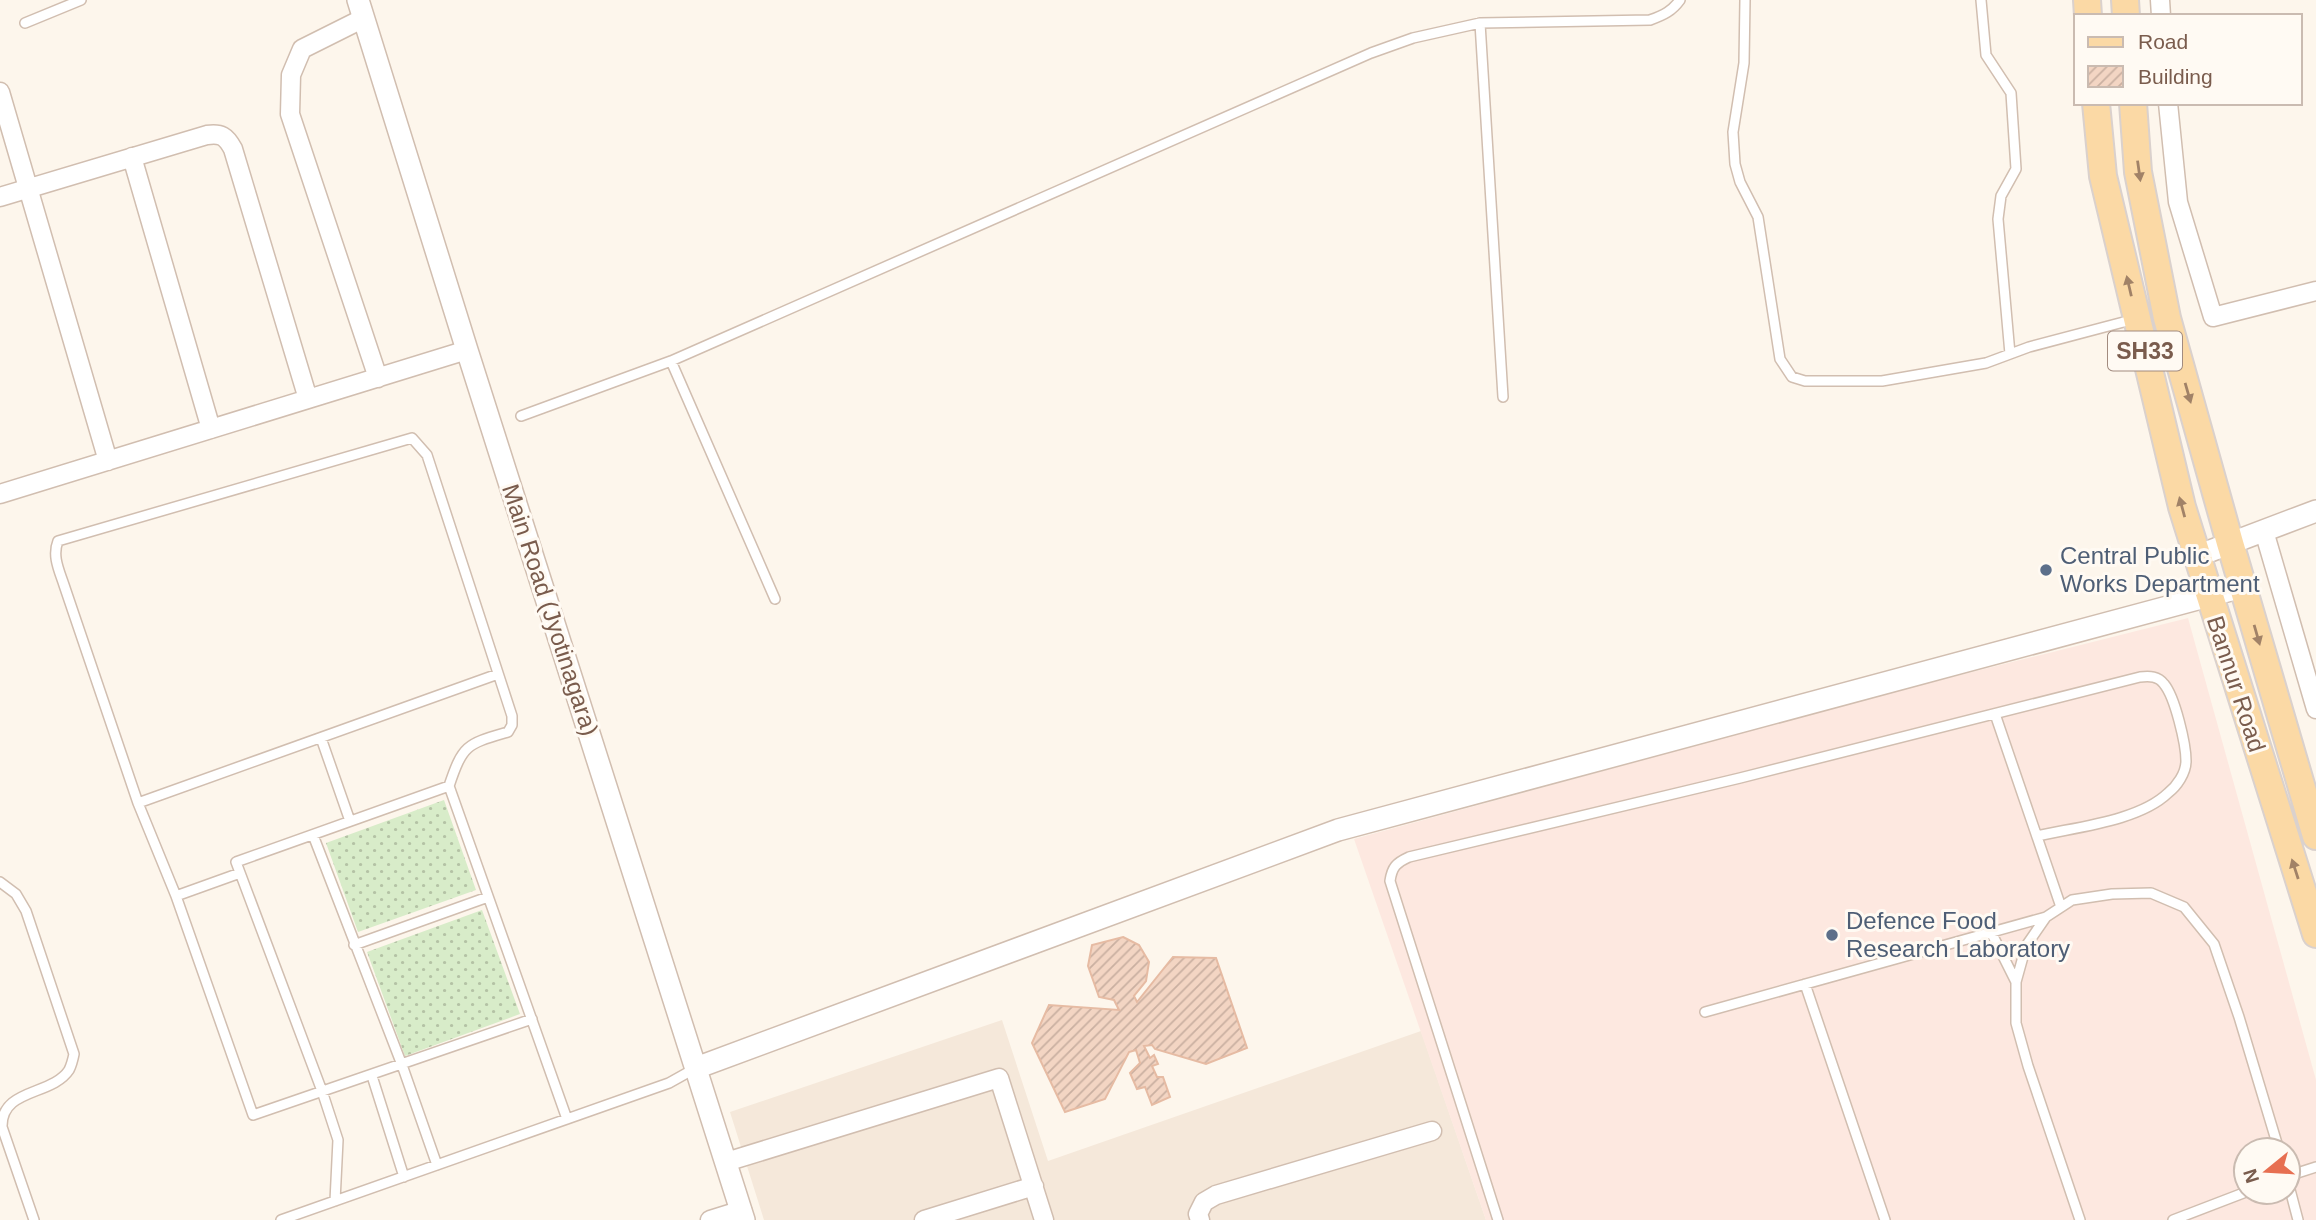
<svg xmlns="http://www.w3.org/2000/svg" width="2316" height="1220" font-family="Arial,sans-serif">
<style>
.residential{fill:#f5e8da}
.commercial{fill:#fde8e0;fill-rule:evenodd}
.grass{fill:url(#grass-dots)}
.building{fill:url(#building-hatch);stroke:#e6bba3;stroke-width:2}
.lines{fill:none;stroke-linecap:round;stroke-linejoin:round}
.service-casing{stroke:#d1beb0;stroke-width:12}
.minor-casing{stroke:#d1beb0;stroke-width:21}
.tertiary-casing{stroke:#d1beb0;stroke-width:24}
.primary-casing{stroke:#dad1cd;stroke-width:30}
.service{stroke:#fff;stroke-width:9}
.minor{stroke:#fff;stroke-width:18}
.tertiary{stroke:#fff;stroke-width:21}
.primary{stroke:#fbd9a5;stroke-width:26}
.oneway{fill:#a18267}
.service-dot{fill:#5c6f8a;stroke:#fffaf3;stroke-width:2.5}
.labels{text-anchor:middle;stroke-width:6;stroke-linejoin:round;paint-order:stroke}
.shield{fill:#fffaf3;stroke:#a28b7f;stroke-width:2}
.shield-label{font-size:23px;font-weight:bold;fill:#7a5c4d}
.service-label{font-size:24px;fill:#4e5e75;stroke:#fffaf3;text-anchor:start}
.street-label{font-size:24px;fill:#7a5c4d;stroke:#fffaf3}
</style>
<defs>
<pattern id="grass-dots" width="8" height="8" patternUnits="userSpaceOnUse" patternTransform="scale(1.75)"><rect width="8" height="8" fill="#d8ecc9"/><path d="M2 2h.1M6 6h.1" fill="none" stroke="#b4c2a5" stroke-width="1.8" stroke-linecap="round"/></pattern>
<pattern id="building-hatch" width="6" height="6" patternUnits="userSpaceOnUse" patternTransform="scale(1.75)"><rect width="6" height="6" fill="#f3d5c3"/><path d="M-1 1l2-2M0 6l6-6M5 7l2-2" fill="none" stroke="#cab0a1"/></pattern>
</defs>
<rect width="100%" height="100%" fill="#fdf6ec"/>
<path class="residential" d="M1002,1020l46,141 373,-130 65,189h-722l-34,-108z"/>
<path class="commercial" d="M2188,618l128,462v140h-830l-132,-381 523,-143zM2246,1150h42v42h-42z"/>
<path class="grass" d="M444,800l32,90 -118,42 -32,-89z
M482,910l38,104 -115,42 -38,-104z"/>
<path class="building" d="M1123,937l16,8 10,17 -3,19 -12,15 3,6 36,-45 43,1 31,90 -41,16 -51,-15 -3,-4 -8,1 6,12 4,-3 4,9 -6,2 5,11h6l7,20 -18,8 -7,-18 -8,2 -7,-16 10,-10 -4,-13 -7,2 -24,47 -40,13 -33,-69 17,-38 70,5 -5,-10 -15,-3 -11,-31 4,-21z"/>
<g class="lines">
<g class="service-casing">
<path id="service" d="M1745,0l-1,63 -11,69 2,32 5,18 18,35 22,142 12,18 13,4h77l104,-18 43,-16 106,-28
M1981,0l5,55 25,38 5,76 -15,27 -3,23 12,135
M25,23l56,-23
M1480,23l23,374
M671,361l104,238
M521,416l150,-55 700,-308 42,-15 67,-15 170,-3c14,-5 22,-9 30,-20
M1995,714l66,193
M321,738l29,83
M449,786c14,-42 18,-42 59,-54l4,-7v-9l-85,-261 -15,-17 -354,103c-6,15 1,29 6,44l74,218 38,93 77,219 279,-96
M138,803l360,-129
M313,835l89,230 35,100
M0,882l16,12 10,17 48,143c-1,5 -3,12 -5,16 -17,26 -68,18 -67,57l32,93
M176,896l64,-23
M1991,932l25,50
M354,945l134,-48
M1805,984l80,236
M1705,1012l341,-95
M372,1076l32,101
M2288,1176l28,-9
M2288,1182l10,38
M335,1201l3,-61 -16,-49 -86,-229 213,-76 118,333
M281,1220l388,-137 25,-14
M1498,1220l-108,-339c2,-14 6,-18 19,-24l331,-79 400,-101c10,-1 18,-1 24,7 11,13 22,60 22,77 0,12 -9,25 -18,32 -29,28 -92,34 -131,43
M2080,1220l-52,-154 -12,-43v-41l10,-36 20,-29 26,-17 40,-6 39,-1 33,14 30,37 25,73 40,133
M2173,1220l73,-28"/>
</g>
<g class="minor-casing">
<path id="minor" d="M2160,0l1,16
M364,18l-62,31 -11,26 -1,39 88,264
M0,92l108,369
M2168,103l10,99 35,115 103,-26
M132,157l79,272
M0,197l207,-62c14,-2 19,1 26,14l75,250
M0,494l467,-144
M2264,531l52,178
M726,1162l273,-84 45,142
M710,1220l32,-10
M924,1220l110,-34
M1200,1220l-2,-6 6,-12 12,-7 216,-64"/>
</g>
<g class="tertiary-casing">
<path id="tertiary" d="M358,0l109,350 277,870
M2197,556l119,-45
M696,1068l642,-238 904,-243"/>
</g>
<g class="primary-casing">
<path id="primary" d="M2087,0l1,16
M2125,0l1,16
M2096,103l7,73 79,331 134,427
M2133,103l5,69 29,146 63,225 86,293"/>
</g>
<use href="#service" class="service"/>
<use href="#minor" class="minor"/>
<use href="#tertiary" class="tertiary"/>
<use href="#primary" class="primary"/>
</g>
<defs><path id="oneway-solid" d="M-6-.8H1V-3.2L6.5 0L1 3.2V.8H-6Z" transform="scale(1.75)"/></defs>
<g class="oneway">
<use href="#oneway-solid" transform="translate(2139 171) rotate(82)"/>
<use href="#oneway-solid" transform="translate(2129 286) rotate(-103)"/>
<use href="#oneway-solid" transform="translate(2188 393) rotate(74)"/>
<use href="#oneway-solid" transform="translate(2182 507) rotate(-105)"/>
<use href="#oneway-solid" transform="translate(2257 635) rotate(74)"/>
<use href="#oneway-solid" transform="translate(2295 869) rotate(-108)"/>
</g>
<g class="service-dot">
<circle cx="2046" cy="570" r="7"/>
<circle cx="1832" cy="935" r="7"/>
</g>
<g class="labels">
<rect class="shield" x="2108" y="331.5" width="74" height="39" rx="5"/>
<g class="shield-label">
<text x="2145" y="359">SH33</text>
</g>
<g class="service-label">
<text x="2060" y="564">Central Public<tspan x="2060" dy="28">Works Department</tspan></text>
<text x="1846" y="929">Defence Food<tspan x="1846" dy="28">Research Laboratory</tspan></text>
</g>
<g class="street-label">
<text transform="translate(550 610) rotate(72)" y="8">Main Road (Jyotinagara)</text>
<text transform="translate(2236 684) rotate(72)" y="8">Bannur Road</text>
</g>
</g>
<rect x="2074" y="14" width="228" height="91" fill="#fffaf3" stroke="#cabbb1" stroke-width="2"/>
<rect x="2088" y="37" width="35" height="10" fill="#fbd9a5" stroke="#cabbb1" stroke-width="2"/>
<text x="2138" y="49" font-size="21" fill="#7a5c4d">Road</text>
<rect x="2088" y="66" width="35" height="21" fill="url(#building-hatch)" stroke="#cabbb1" stroke-width="2"/>
<text x="2138" y="84" font-size="21" fill="#7a5c4d">Building</text>
<g transform="translate(2267 1171) rotate(252)"><circle r="33" fill="#fffaf3" stroke="#cabbb1" stroke-width="2"/>
<path d="M0-5L12 26L0 18L-12 26Z" fill="#e76f51"/>
<text y="-10" font-size="19" font-weight="bold" text-anchor="middle" fill="#7a5c4d">N</text>
</g>
</svg>
